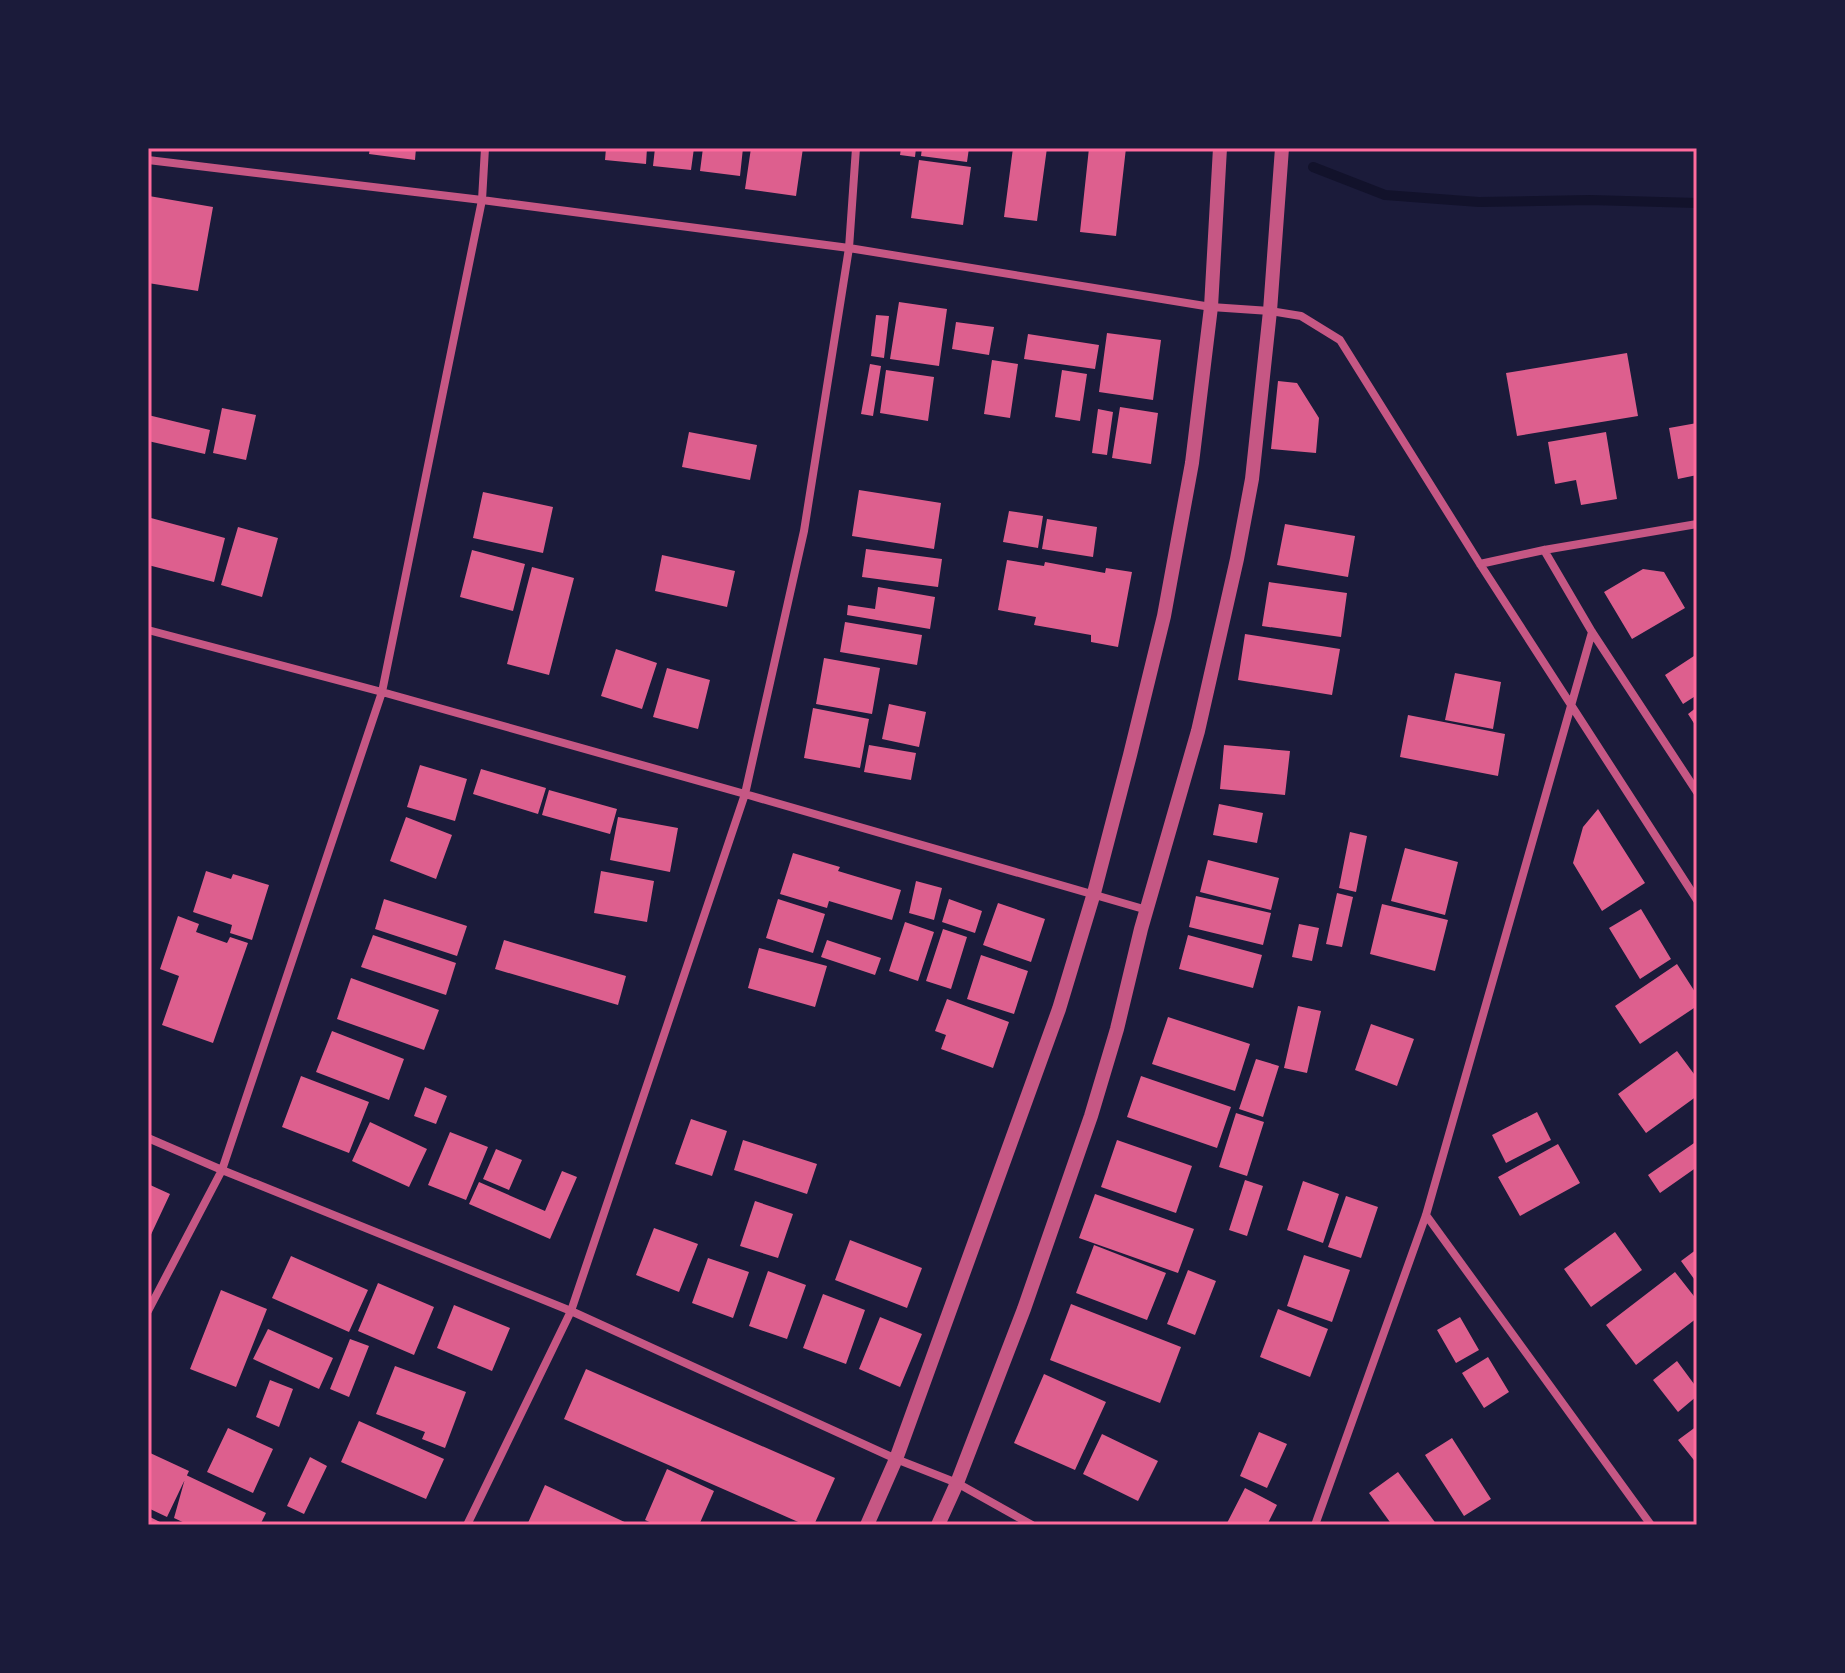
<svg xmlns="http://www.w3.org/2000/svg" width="1845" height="1673" font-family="Mulish,sans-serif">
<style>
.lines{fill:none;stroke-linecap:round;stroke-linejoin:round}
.stream{stroke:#12122b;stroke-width:10}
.building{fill:#dd5f8e}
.minor{stroke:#c65784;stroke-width:8}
.tertiary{stroke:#c65784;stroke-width:14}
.neatline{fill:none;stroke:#ff6b9d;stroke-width:3}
</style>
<rect width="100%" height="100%" fill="#1b1b3a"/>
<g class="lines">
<path class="stream" d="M1313,167l72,28 94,7 111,-2 107,3"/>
</g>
<path class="building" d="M370,148h46l-1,12 -46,-6z
M606,148h41l-1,16 -41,-4z
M655,148h39l-3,22 -38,-4z
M703,148h40l-3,28 -40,-5z
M751,148h52l-7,48 -51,-7z
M901,148h15l-1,9 -15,-2z
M922,148h47l-2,14 -46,-6z
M1013,148h34l-10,73 -33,-4z
M1089,148h37l-10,88 -36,-4z
M919,160l52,7 -8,58 -52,-7z
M149,196l64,11 -15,84 -50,-8z
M899,302l48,7 -8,57 -49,-7z
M876,315l13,1 -5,42 -13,-2z
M956,322l38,5 -5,28 -37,-6z
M1107,333l54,7 -8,60 -54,-8z
M1028,334l71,11 -4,24 -71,-10z
M1627,353l11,63 -121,20 -11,-63z
M992,360l26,4 -8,54 -26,-4z
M870,364l11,2 -8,50 -12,-2z
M886,370l48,7 -6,44 -48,-8z
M1062,370l25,4 -7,47 -25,-4z
M1278,381l19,2 22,35 -3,35 -45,-4z
M1120,407l38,6 -7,51 -39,-6z
M222,408l34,7 -10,45 -33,-7z
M1098,409l15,3 -6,43 -15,-2z
M148,415l62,15 -5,24 -57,-13z
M1697,423v52l-19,4 -9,-51z
M689,432l68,13 -7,35 -68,-13z
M1606,432l11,67 -36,6 -5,-25 -21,4 -7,-42z
M859,490l82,13 -7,46 -82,-13z
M483,492l70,15 -10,46 -70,-15z
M1009,511l34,5 -5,32 -35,-6z
M151,518l74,20 -11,44 -66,-17v-35z
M1047,519l50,8 -4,30 -51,-8z
M1285,524l70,12 -7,41 -71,-12z
M238,527l40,11 -16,59 -41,-12z
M866,549l76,10 -4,28 -76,-10z
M472,550l53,14 -12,47 -53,-14z
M662,555l73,16 -8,36 -72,-16z
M1007,560l37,6 1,-4 60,11 1,-5 26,4 -14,75 -27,-5v-7l-57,-10 2,-8 -38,-7z
M532,567l42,11 -25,97 -42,-11z
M1643,569l21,3 21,36 -53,31 -28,-47z
M1269,582l78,11 -6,44 -79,-11z
M878,587l57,10 -5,32 -83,-14 1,-10 27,4z
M845,622l77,13 -5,30 -77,-13z
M1245,634l95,15 -8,46 -94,-15z
M616,649l41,14 -15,46 -41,-13z
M1697,654v41l-14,9 -18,-29z
M824,658l56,10 -8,46 -56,-10z
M667,668l43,12 -12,49 -45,-12z
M1455,673l46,9 -8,47 -48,-9z
M889,704l37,8 -7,35 -37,-8z
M1697,707v21l-9,-14z
M813,708l56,11 -9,49 -56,-10z
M1408,715l97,19 -7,42 -98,-19z
M869,745l47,8 -5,27 -47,-8z
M1224,745l66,6 -5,44 -65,-6z
M420,765l47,14 -12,42 -48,-14z
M481,769l65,19 -8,26 -65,-20z
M549,790l68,19 -7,25 -68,-19z
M1219,804l44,9 -6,30 -44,-8z
M1598,809l47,74 -43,28 -29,-48 10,-36z
M406,817l46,18 -16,44 -46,-18z
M618,817l60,11 -8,44 -60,-12z
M1350,832l17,4 -11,56 -17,-4z
M1405,848l53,14 -13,53 -54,-14z
M793,853l47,14 -2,4 63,19 -9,30 -63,-19 -2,7 -47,-14z
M1208,860l71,18 -8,32 -71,-18z
M206,871l25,8 2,-5 36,11 -17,55 -22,-7 2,-8 -39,-13z
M601,871l53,10 -7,41 -53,-9z
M916,881l26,7 -8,32 -25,-7z
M1337,893l16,4 -11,50 -16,-3z
M1196,896l75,17 -8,32 -74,-18z
M384,899l83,27 -10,30 -82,-27z
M778,899l47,15 -12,39 -47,-15z
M949,899l33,12 -7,22 -33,-11z
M998,903l47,16 -14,43 -48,-17z
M1382,904l66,16 -13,51 -65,-17z
M1641,909l30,50 -31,20 -31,-51z
M178,916l21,8 -3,8 31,11 3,-6 18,6 -35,100 -51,-18 17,-49 -19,-7z
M905,922l29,10 -16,49 -29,-10z
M1299,924l20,4 -7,33 -20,-4z
M943,929l24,8 -16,52 -25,-8z
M373,935l83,28 -10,32 -85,-28z
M1188,935l74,20 -9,33 -74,-19z
M504,940l122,36 -8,29 -123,-36z
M827,940l54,18 -6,17 -54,-18z
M759,948l68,18 -12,41 -67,-19z
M981,955l47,16 -14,43 -47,-15z
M1677,964l20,31v11l-57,38 -25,-38z
M351,978l88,32 -15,40 -87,-31z
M947,999l62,23 -16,46 -52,-19 5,-14 -11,-4z
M1298,1006l23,5 -14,62 -23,-5z
M1168,1017l82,27 -15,47 -83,-27z
M1371,1024l43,15 -17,47 -42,-16z
M332,1031l72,28 -15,41 -73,-28z
M1677,1051l20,27v18l-51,37 -28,-39z
M1256,1059l23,7 -16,51 -24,-8z
M301,1076l68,26 -20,51 -67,-26z
M1141,1076l90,31 -14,41 -90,-31z
M425,1087l22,9 -11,28 -22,-8z
M1537,1112l14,28 -45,23 -14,-28z
M1236,1113l28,9 -17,54 -28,-9z
M691,1119l36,12 -15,45 -37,-12z
M370,1122l57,27 -18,38 -57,-26z
M450,1132l38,15 -22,53 -38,-15z
M743,1140l74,24 -10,30 -73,-24z
M1117,1140l75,26 -16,47 -75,-26z
M1697,1141v26l-37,26 -12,-18z
M1558,1144l22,39 -60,33 -22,-39z
M496,1149l26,11 -13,30 -26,-11z
M562,1171l15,6 -27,62 -81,-35 10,-22 66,29z
M1245,1180l18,6 -16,50 -18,-6z
M1303,1181l36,13 -16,49 -36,-13z
M148,1184l22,10 -22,47z
M1095,1194l99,35 -16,44 -99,-35z
M1346,1196l32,11 -17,51 -33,-11z
M755,1201l38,13 -15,44 -38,-12z
M654,1228l44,16 -19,48 -43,-17z
M1615,1232l27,38 -51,37 -27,-38z
M850,1240l72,28 -15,40 -72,-28z
M1094,1245l72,28 -19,47 -71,-27z
M1697,1249v34l-16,-22z
M1304,1255l46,15 -18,52 -45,-16z
M291,1256l77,34 -19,42 -77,-34z
M708,1258l41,14 -16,46 -41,-15z
M1188,1270l28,11 -21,54 -28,-11z
M768,1271l38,14 -19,54 -38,-13z
M1675,1272l22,28v18l-61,47 -30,-40z
M378,1283l56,24 -20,48 -56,-24z
M221,1290l46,19 -31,78 -46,-18z
M823,1294l42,16 -19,54 -43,-16z
M1071,1304l110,43 -21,56 -110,-43z
M454,1305l56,23 -18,43 -55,-23z
M1278,1309l50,20 -18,48 -50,-20z
M880,1317l42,17 -22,53 -41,-18z
M1460,1317l19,33 -23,13 -19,-33z
M268,1329l65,29 -14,31 -66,-30z
M350,1339l19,7 -20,51 -19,-8z
M1488,1357l21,35 -25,16 -22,-35z
M1677,1361l20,27v8l-19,16 -25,-32z
M395,1366l71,26 -21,56 -23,-9 3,-7 -49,-18z
M586,1369l249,109 -21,47h-9l-241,-106z
M1044,1374l62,28 -31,68 -61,-27z
M270,1380l23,9 -14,38 -23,-10z
M359,1421l85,38 -18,40 -85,-37z
M1697,1426v38l-19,-24z
M228,1428l45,21 -20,44 -46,-21z
M1259,1432l28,12 -20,44 -27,-12z
M1102,1434l56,27 -20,40 -55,-27z
M1452,1438l39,61 -27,17 -39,-61z
M148,1452l41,19 -22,46 -19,-9z
M310,1457l17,9 -23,48 -17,-8z
M667,1469l47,22 -15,34h-43l-11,-5z
M1398,1472l39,53h-45l-23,-32z
M186,1475l80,38 -6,12h-71l-15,-7z
M545,1485l86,40h-104z
M1245,1488l32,17 -10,20h-41z
M148,1516l18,9h-18z"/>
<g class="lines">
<path class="minor" d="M148,160l334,40 367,48 362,59 59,4 31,5 39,24 140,224 217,336
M1544,550l48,82 105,160
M1480,564l64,-14 153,-26
M148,630l234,62 363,102 402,116
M148,1138l74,32 349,141 325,148 61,24 75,42
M1426,1215l225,310
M148,1311l74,-141 160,-478 100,-492 3,-52
M467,1525l104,-214 174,-517 59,-263 45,-283 7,-100
M1315,1525l111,-310 166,-583"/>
<path class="tertiary" d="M867,1525l29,-66 163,-450 35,-116 36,-138 34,-139 28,-153 19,-156 9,-159
M938,1525l19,-42 67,-174 67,-193 26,-87 24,-100 57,-198 39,-172 15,-80 18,-168 12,-163"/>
</g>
<rect width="1845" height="1673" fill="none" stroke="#1b1b3a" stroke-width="300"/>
<rect x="150" y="150" width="1545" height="1373" class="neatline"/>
</svg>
